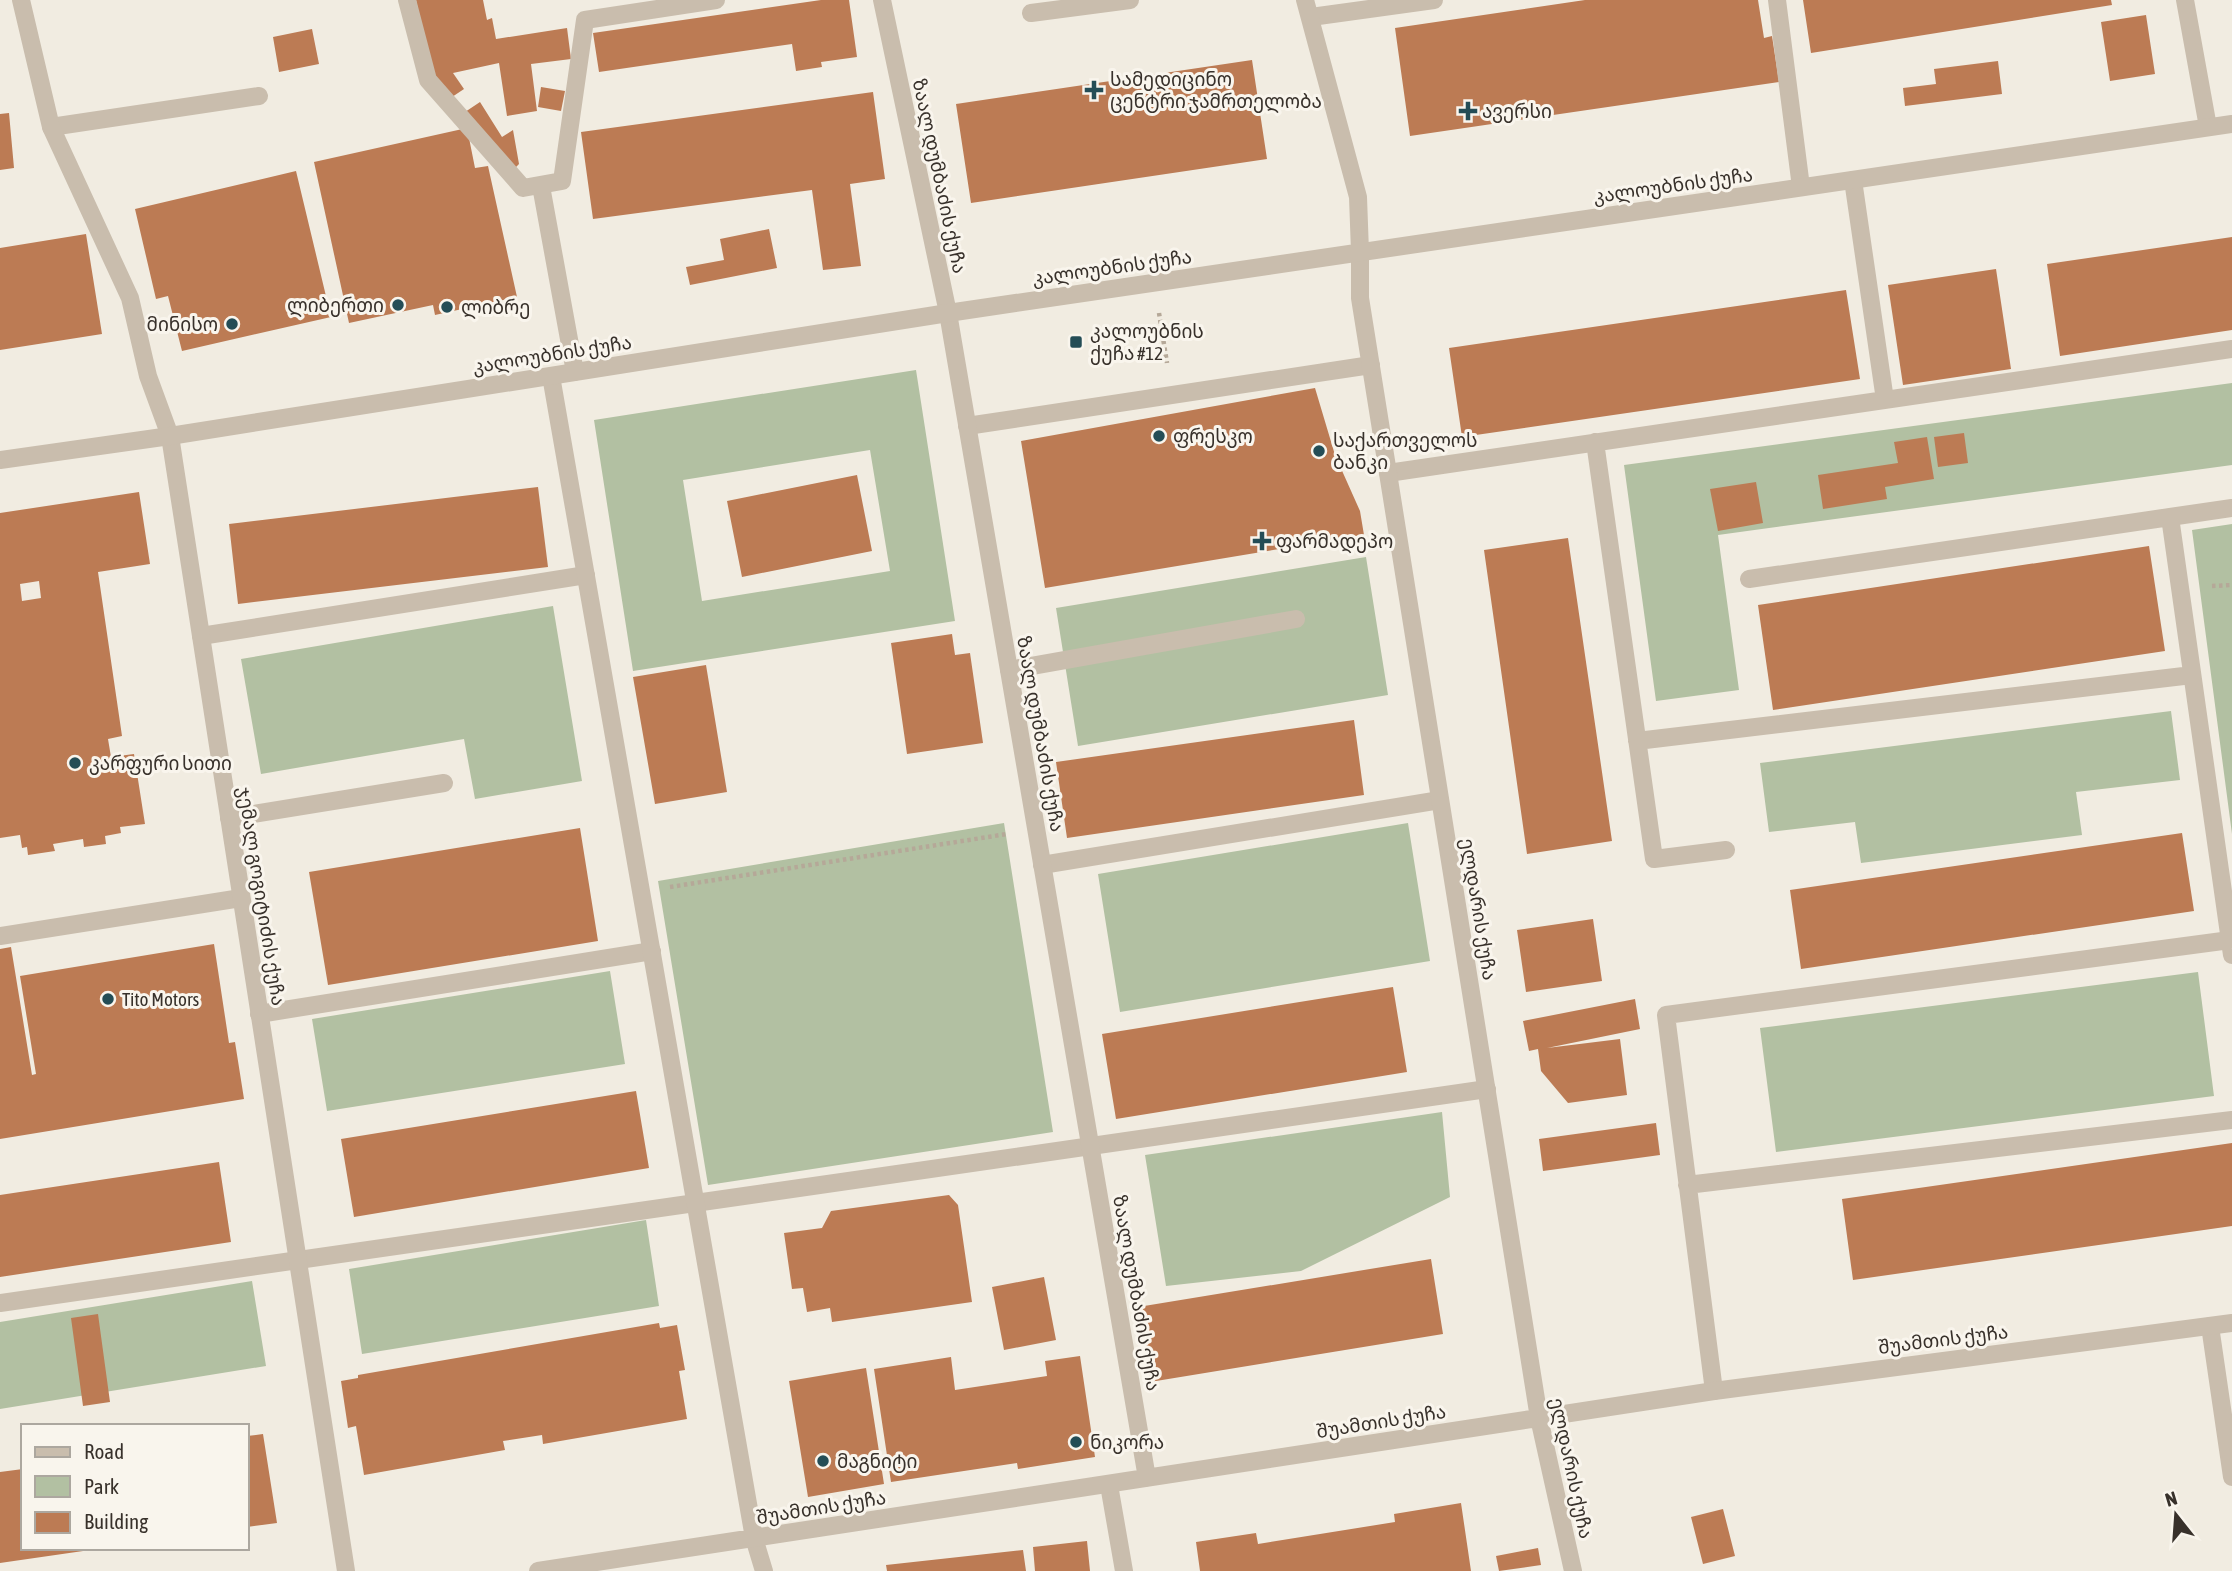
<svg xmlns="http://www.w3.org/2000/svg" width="2232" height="1571" font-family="'Asap Condensed','Noto Sans Georgian',sans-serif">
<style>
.green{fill:#b2c0a2;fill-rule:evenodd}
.building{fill:#bc7b54;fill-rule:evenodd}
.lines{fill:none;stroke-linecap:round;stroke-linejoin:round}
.path{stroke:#b5a898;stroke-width:4.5;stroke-dasharray:3.5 3.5;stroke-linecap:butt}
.service{stroke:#c9bdad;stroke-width:18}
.minor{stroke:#c9bdad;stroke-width:18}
.tertiary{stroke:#c9bdad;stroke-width:18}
.poi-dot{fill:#244d56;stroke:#f9f5ed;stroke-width:2.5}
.labels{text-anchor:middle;stroke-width:6;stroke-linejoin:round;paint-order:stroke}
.poi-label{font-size:19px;fill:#38312b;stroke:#f9f5ed;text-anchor:start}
.street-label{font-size:19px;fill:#38312b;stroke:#f9f5ed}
</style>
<rect width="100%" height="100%" fill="#f1ece1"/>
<path class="green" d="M916,370l39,251 -322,50 -39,-251zM870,450l20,121 -188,30 -19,-121z
M2232,383v82l-514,70 21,155 -83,11 -32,-236z
M2232,524v310l-40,-304z
M1366,557l22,138 -310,51 -22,-138z
M553,606l29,175 -107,18 -11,-60 -203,35 -20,-115z
M2171,711l9,69 -104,12 6,43 -221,28 -6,-41 -86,10 -9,-69z
M1004,823l49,309 -345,53 -50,-304z
M1408,823l22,138 -310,51 -22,-138z
M610,971l15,93 -298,47 -15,-92z
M2198,972l16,124 -438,56 -16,-124z
M1442,1112l8,85 -149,74 -135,15 -21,-131z
M646,1220l13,86 -297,48 -13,-85z
M252,1281l14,85 -266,43v-87z"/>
<path class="building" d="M416,0h67l4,20 5,-2 4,21 71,-11 4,31 -40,5 6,47 -30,5 -8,-53 -46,10 11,16 -18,12 -14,-23z
M821,0h28l8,57 -36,5 1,5 -26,4 -4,-27 -193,28 -6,-39z
M1585,0h173l6,38 8,-2 7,46 -369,54 -15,-108z
M1803,0h308l1,5 -301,48z
M2146,15l9,59 -45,7 -9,-59z
M312,29l7,35 -40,8 -6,-35z
M1252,60l15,99 -296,44 -15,-99z
M1998,61l4,33 -97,12 -2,-18 33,-4 -2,-15z
M541,87l24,4 -4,20 -23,-4z
M873,92l12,87 -35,5 11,82 -38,4 -11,-80 -219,29 -12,-87z
M480,102l22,35 11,-7 6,34 -5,5 -49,-57z
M9,113l5,55 -14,2v-56z
M467,128l8,40 13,-2 29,131 -82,18 -2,-10 -84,18 -35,-161z
M296,171l35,146 -149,34 -14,-55 -12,3 -21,-90z
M769,229l8,39 -87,17 -4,-18 38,-7 -4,-21z
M86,234l16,100 -102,16v-102z
M2232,237v93l-172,26 -13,-92z
M1996,269l15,100 -108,16 -15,-100z
M1846,290l14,89 -398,58 -13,-89z
M1315,388l20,67 25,56 4,24 -319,53 -24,-147z
M1964,433l4,30 -30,4 -4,-30z
M1927,437l7,42 -49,8 2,12 -64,10 -5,-34 80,-12 -4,-21z
M857,475l15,76 -130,26 -15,-76z
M1756,482l7,41 -45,8 -8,-42z
M538,487l10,80 -310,37 -9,-80z
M139,492l11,72 -52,8 24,164 -14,3 3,18 23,-3 11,70 -25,3 1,6 -16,3 1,8 -22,3 -1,-8 -30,5 2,7 -27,4 -1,-8 -5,1 -2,-13 -20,3v-325zM39,581l2,17 -19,3 -2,-17z
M1568,538l44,303 -85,13 -43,-304z
M2149,546l16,105 -392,59 -15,-105z
M952,634l3,21 15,-2 13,90 -76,11 -16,-111z
M706,665l21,127 -72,12 -22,-127z
M1354,720l10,75 -297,43 -11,-76z
M580,828l18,113 -270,44 -19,-113z
M2182,833l12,78 -393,58 -11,-79z
M1593,919l9,62 -76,11 -9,-62z
M214,944l15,99 6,-1 9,57 -244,40v-190l11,-2 21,128 4,-1 -16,-98z
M1393,987l14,85 -291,47 -14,-85z
M1635,999l5,30 -93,19 73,-9 7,56 -59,8 -27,-32 -3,-22 -9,2 -6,-30z
M636,1091l13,77 -295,49 -13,-78z
M1656,1123l4,32 -117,16 -4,-32z
M2232,1143v83l-379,54 -11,-81z
M219,1162l12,80 -231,35v-82z
M949,1195l9,10 14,97 -140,20 -2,-14 -23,4 -4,-24 -11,1 -8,-56 38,-5 9,-17z
M1431,1259l12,75 -293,48 -12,-75z
M1044,1277l12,63 -52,10 -12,-63z
M98,1314l12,88 -27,4 -12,-88z
M659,1323l1,5 17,-3 8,45 -6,1 8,48 -144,25 -1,-9 -39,6 2,9 -141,25 -8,-49 -8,2 -7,-47 17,-3v-3z
M1080,1356l15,101 -77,12 -1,-6 -126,19 -17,-113 77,-12 4,33 92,-14 -2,-15z
M866,1368l18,116 -76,13 -19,-116z
M263,1434l14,89 -30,4v-91z
M23,1469v79l67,2 -90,13v-91z
M1461,1503l10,68h-271l-4,-29 60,-9 2,11 137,-22 -1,-8z
M1723,1509l12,47 -32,8 -12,-47z
M1087,1541l3,30h-55l-2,-24z
M1538,1548l3,17 -42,6 -3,-15z
M1023,1550l3,21h-139l-1,-6z"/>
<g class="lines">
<path class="path" d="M1159,313l8,50
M2212,586l20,-1
M670,887l337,-53"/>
<path class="service" d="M407,0l21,80 95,108 39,-7 23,-161 131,-20
M882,0l66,313
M1777,0l24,187
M1031,13l99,-13
M1311,17l123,-17
M51,127l208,-31
M1853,180l32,220
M541,186l34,186
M967,426l404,-61
M1595,442l59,417 72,-9
M1388,473l844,-124
M2232,508l-62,9 62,438
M1749,579l421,-62
M201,636l385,-61
M1009,670l287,-51
M1637,741l555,-66
M229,818l215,-35
M1042,865l398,-65
M0,936l241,-38
M259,1014l393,-63
M1687,1185l545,-65
M0,1303l1487,-214
M2210,1326l22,151
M1714,1391l-48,-376 564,-75
M1109,1485l15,86
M754,1538l10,33"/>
<path class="minor" d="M21,0l30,127 79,171 18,78 22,60 176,1135
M2185,0l23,127
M1360,252v46l179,1120 34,153
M948,313l199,1165
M551,376l203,1162
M538,1571l1176,-180 518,-68"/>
<path class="tertiary" d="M1305,0l53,197 2,55
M0,460l170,-24 778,-123 1284,-189"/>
</g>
<g class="poi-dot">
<path d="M1090.5 79.5h7v7h7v7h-7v7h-7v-7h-7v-7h7z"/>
<path d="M1464.5 100.5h7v7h7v7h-7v7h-7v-7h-7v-7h7z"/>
<circle cx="398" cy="305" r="7"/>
<circle cx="447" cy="307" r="7"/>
<circle cx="232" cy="324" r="7"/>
<rect x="1069" y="335" width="14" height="14" rx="3.5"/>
<circle cx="1159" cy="436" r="7"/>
<circle cx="1319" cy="451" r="7"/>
<path d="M1258.5 530.5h7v7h7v7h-7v7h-7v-7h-7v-7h7z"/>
<circle cx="75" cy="763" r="7"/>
<circle cx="108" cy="999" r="7"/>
<circle cx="1076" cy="1442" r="7"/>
<circle cx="823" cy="1461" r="7"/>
</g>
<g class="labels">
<g class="poi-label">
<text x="1110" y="86">სამედიცინო<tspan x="1110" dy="22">ცენტრი ჯამრთელობა</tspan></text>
<text x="1482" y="118">ავერსი</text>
<text x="384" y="312" text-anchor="end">ლიბერთი</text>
<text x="461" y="314">ლიბრე</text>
<text x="218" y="331" text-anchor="end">მინისო</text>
<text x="1090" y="338">კალოუბნის<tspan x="1090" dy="22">ქუჩა #12</tspan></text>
<text x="1173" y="443">ფრესკო</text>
<text x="1333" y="447">საქართველოს<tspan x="1333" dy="22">ბანკი</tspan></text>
<text x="1276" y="548">ფარმადეპო</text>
<text x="89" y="770">კარფური სითი</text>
<text x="122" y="1006">Tito Motors</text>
<text x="1090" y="1449">ნიკორა</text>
<text x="837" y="1468">მაგნიტი</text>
</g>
<g class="street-label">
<text transform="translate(940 176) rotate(78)" y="7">ზაალ დუმბაძის ქუჩა</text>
<text transform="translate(1673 185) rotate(-8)" y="7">კალოუბნის ქუჩა</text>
<text transform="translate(1112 267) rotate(-8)" y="7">კალოუბნის ქუჩა</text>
<text transform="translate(552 354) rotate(-9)" y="7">კალოუბნის ქუჩა</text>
<text transform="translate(1041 734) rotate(80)" y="7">ზაალ დუმბაძის ქუჩა</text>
<text transform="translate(262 896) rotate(81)" y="7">ჯემალ გოგიტიძის ქუჩა</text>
<text transform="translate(1479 909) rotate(81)" y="7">ელდარის ქუჩა</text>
<text transform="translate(1137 1293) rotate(80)" y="7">ზაალ დუმბაძის ქუჩა</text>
<text transform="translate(1943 1339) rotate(-7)" y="7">შუამთის ქუჩა</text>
<text transform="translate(1381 1421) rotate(-9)" y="7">შუამთის ქუჩა</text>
<text transform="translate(1572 1468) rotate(78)" y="7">ელდარის ქუჩა</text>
<text transform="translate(821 1507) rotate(-9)" y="7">შუამთის ქუჩა</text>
</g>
</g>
<rect x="21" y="1424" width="228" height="126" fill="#f9f5ed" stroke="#aca79f" stroke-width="2"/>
<rect x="35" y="1447" width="35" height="10" fill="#c9bdad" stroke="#aca79f" stroke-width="2"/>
<text x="84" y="1459" font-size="21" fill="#38312b">Road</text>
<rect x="35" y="1476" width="35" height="21" fill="#b2c0a2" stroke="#aca79f" stroke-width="2"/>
<text x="84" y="1494" font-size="21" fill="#38312b">Park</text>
<rect x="35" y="1512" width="35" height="21" fill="#bc7b54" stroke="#aca79f" stroke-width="2"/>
<text x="84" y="1529" font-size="21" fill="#38312b">Building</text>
<g transform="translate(2176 1515) rotate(343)" stroke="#f9f5ed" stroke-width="5" paint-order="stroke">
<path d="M0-5L12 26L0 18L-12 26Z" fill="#38312b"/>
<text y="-10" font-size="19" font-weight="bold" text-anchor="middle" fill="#38312b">N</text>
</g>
</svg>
